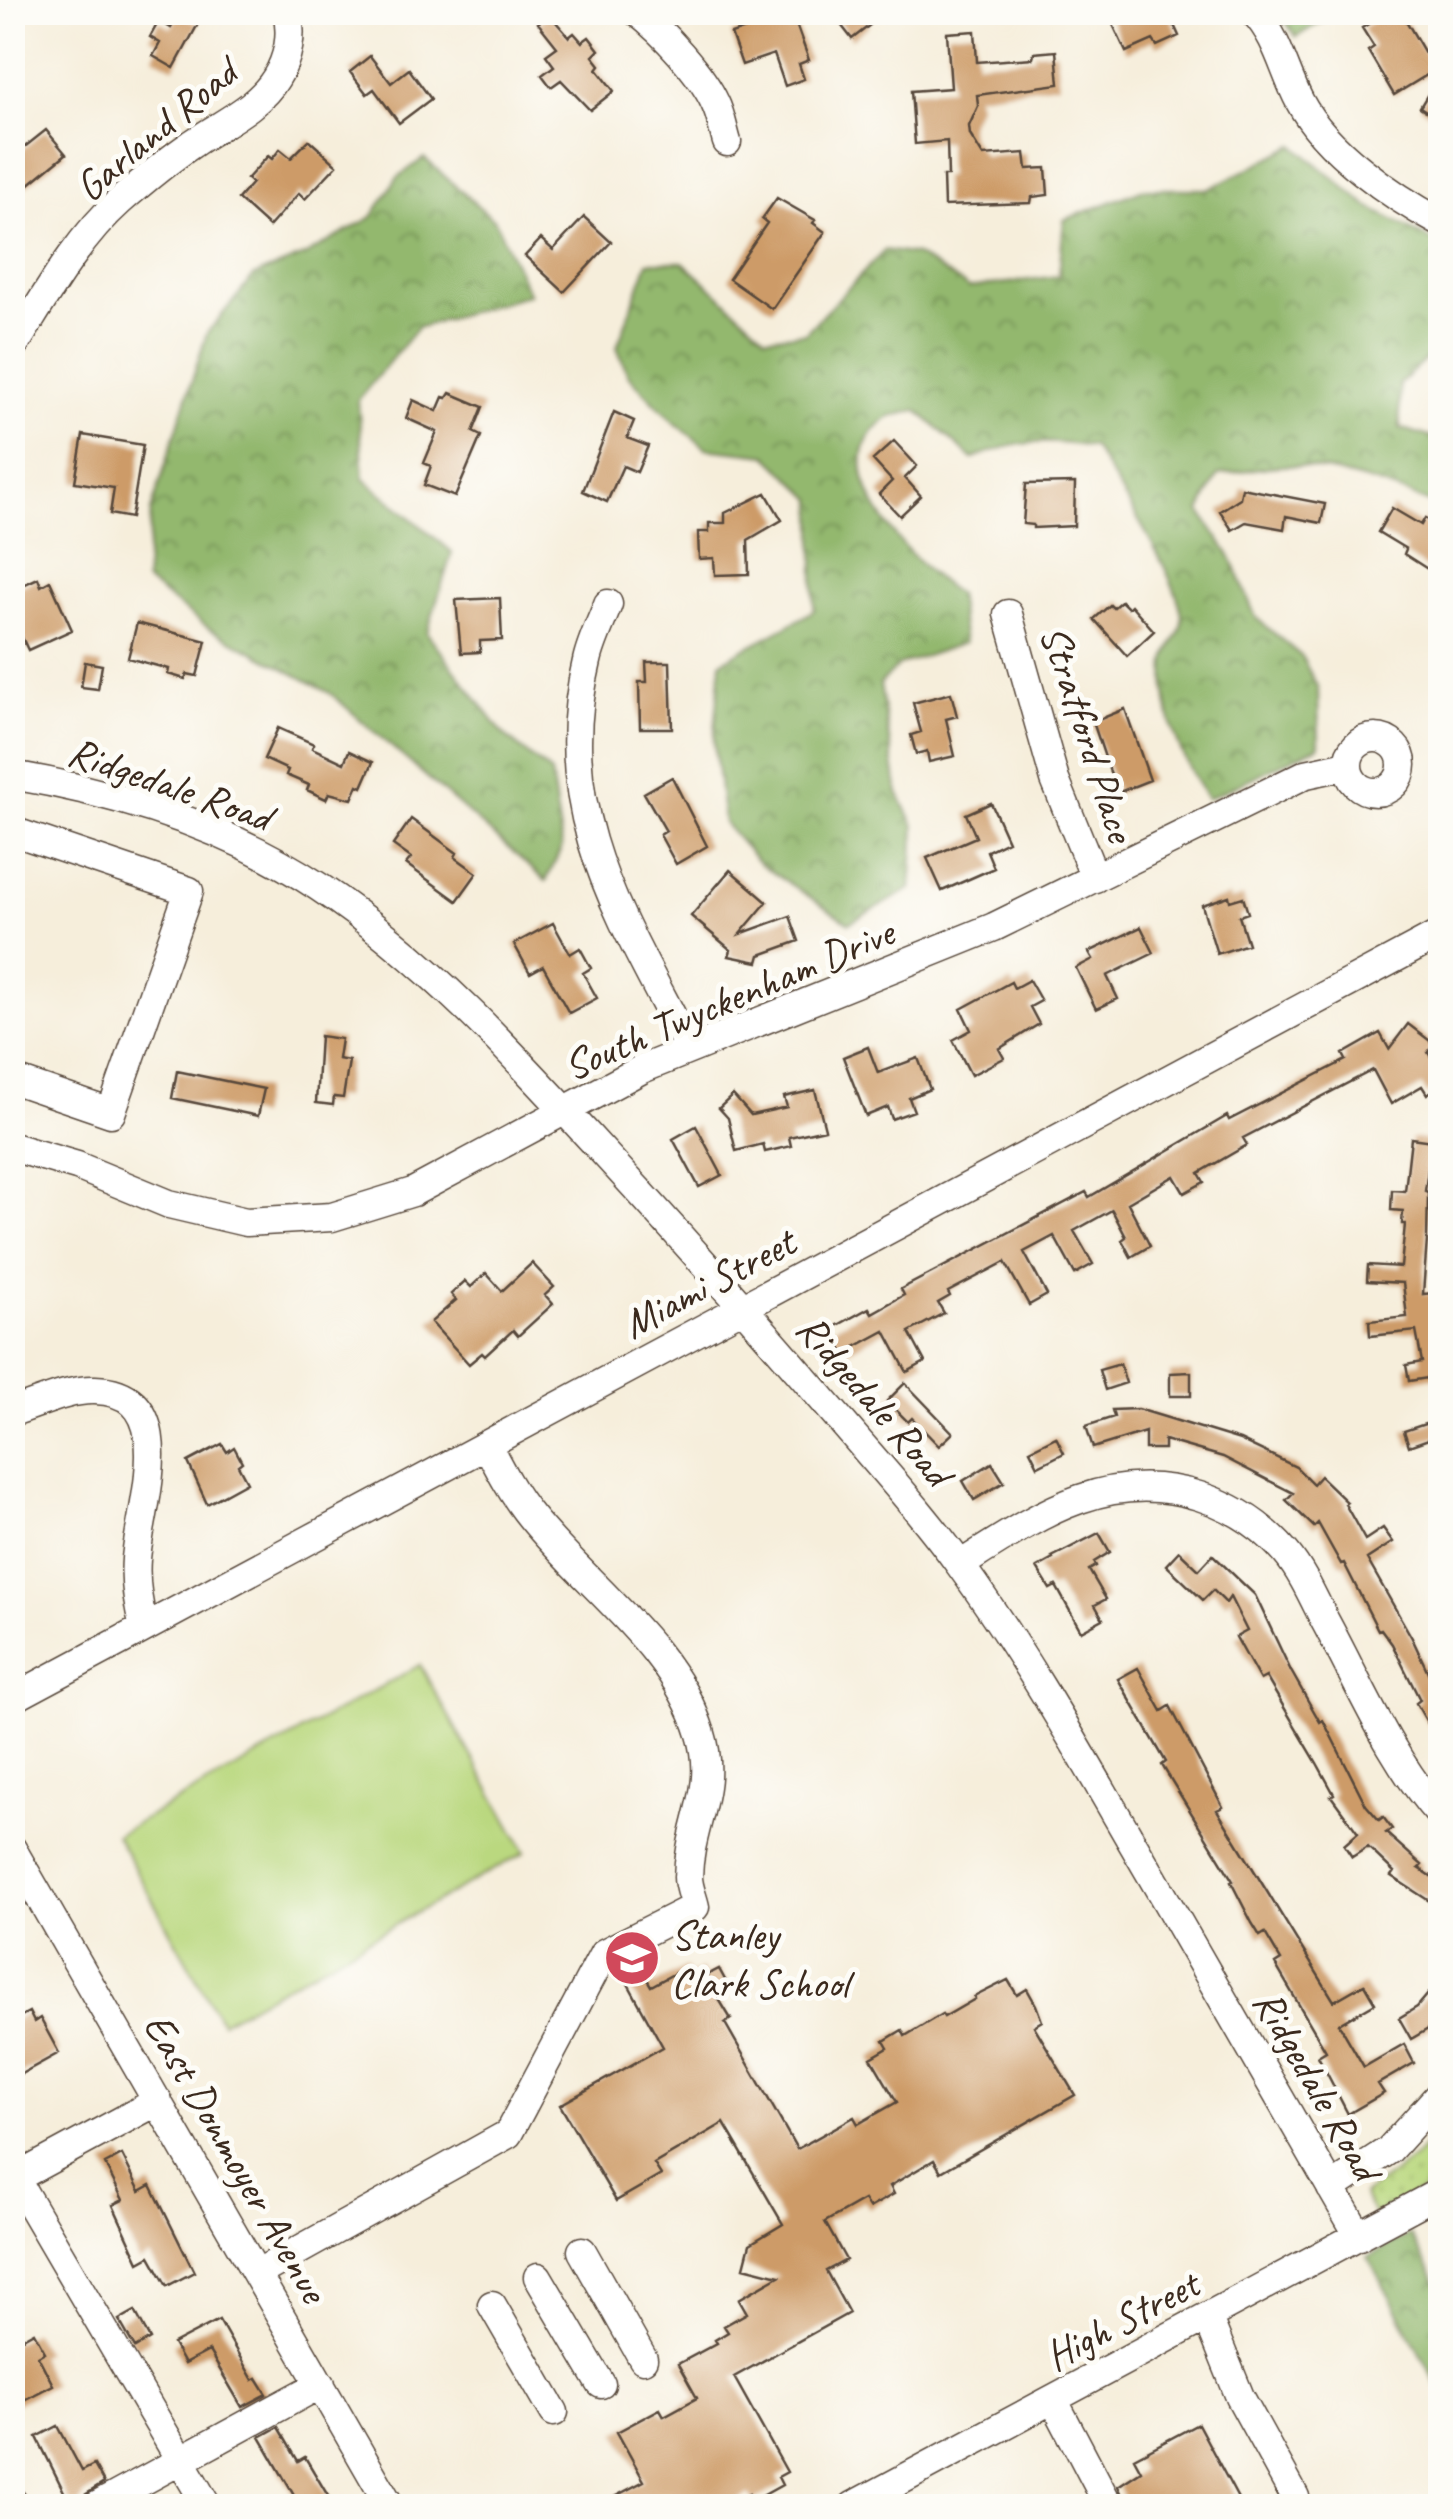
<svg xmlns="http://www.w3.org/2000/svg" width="1453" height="2519" font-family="Caveat,sans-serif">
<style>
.grass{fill:url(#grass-dots);stroke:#7a814e;stroke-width:2.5}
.forest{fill:url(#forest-crowns);stroke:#677146;stroke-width:2.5}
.park{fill:#bad87f;stroke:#7a814e;stroke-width:2.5}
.building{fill:#cd9b68}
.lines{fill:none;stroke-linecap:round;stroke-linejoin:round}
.minor-casing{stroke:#57473a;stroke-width:31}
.minor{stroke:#fff;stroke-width:28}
.labels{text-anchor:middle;stroke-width:10;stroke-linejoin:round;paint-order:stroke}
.street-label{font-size:42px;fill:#3b2a1e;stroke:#fdfcf7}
.poi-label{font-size:42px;fill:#3b2a1e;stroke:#fdfcf7;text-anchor:start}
</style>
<defs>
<pattern id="grass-dots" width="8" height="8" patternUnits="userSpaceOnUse" patternTransform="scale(2.5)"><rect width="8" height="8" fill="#bad87f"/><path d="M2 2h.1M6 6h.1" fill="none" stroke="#a1ba6d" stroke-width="1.8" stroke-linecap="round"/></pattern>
<pattern id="forest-crowns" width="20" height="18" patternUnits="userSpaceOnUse" patternTransform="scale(2.5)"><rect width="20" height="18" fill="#93b86e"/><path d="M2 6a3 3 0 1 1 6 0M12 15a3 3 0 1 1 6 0" fill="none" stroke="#79965a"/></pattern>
</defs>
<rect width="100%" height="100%" fill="#fdfcf7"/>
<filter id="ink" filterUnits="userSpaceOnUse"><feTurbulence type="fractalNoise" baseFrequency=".01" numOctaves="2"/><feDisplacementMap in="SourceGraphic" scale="20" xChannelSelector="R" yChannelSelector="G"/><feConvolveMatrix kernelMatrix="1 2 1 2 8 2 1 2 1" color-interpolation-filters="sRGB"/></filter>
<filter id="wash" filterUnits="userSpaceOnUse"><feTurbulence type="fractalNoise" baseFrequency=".0048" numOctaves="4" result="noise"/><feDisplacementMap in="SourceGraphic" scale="40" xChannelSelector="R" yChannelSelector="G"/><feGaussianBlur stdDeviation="2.25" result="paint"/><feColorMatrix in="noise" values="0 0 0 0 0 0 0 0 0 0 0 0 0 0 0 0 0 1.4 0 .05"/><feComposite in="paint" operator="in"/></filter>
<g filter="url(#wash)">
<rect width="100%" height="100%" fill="#f6eedb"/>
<path class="grass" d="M1440,2130v51l-65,34 -12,-20 50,-36z"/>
<path class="forest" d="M1280,13h56l-40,24z
M1294,145l73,61 73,39v91l-2,12 -39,36 1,44 40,12v68c-37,-18 -118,-45 -159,-42 -21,1 -42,6 -63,9l-18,36 31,46 25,61 45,38 17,32 1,58 -112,53c-27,-43 -46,-86 -41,-138 2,-15 17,-28 16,-43 -2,-39 -66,-134 -89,-171 -46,-7 -76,-8 -120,12l-56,-49c-9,3 -23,4 -30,9 -70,47 27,146 70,175l7,49 -65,22 -19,19 18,109 17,34 -4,62 -62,34 -89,-59 -36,-41 -10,-81 7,-80c31,-19 63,-32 93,-52v-110l-47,-45 -61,-7 -33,-27 -45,-46 -11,-28 31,-85h35l83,75 39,-4 80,-83 31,5 53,33 90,-12 5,-56 80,-31h65z
M424,158l71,63 34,73 -112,34 -59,72 6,79 88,73 -25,81 77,102 47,38 11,74 -16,34 -216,-188 -120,-64 -65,-48 6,-70 56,-178 47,-57 50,-20 68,-39 25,-39z
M1410,2234l30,56v100l-72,-133z"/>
<path class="park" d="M420,1665l105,187 -304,170 -105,-187z"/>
<g id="blocks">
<path class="building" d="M831,12h29l10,13 -18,14z
M1107,12h19l3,7 13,-7h26l11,24 -22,10 -4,-6 -27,12z
M1388,12h13l34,58 -41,25 -26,-44 6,-4 -12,-19z
M792,13l17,47 -10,4 5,15 -19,7 -11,-32 -32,11 -11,-31z
M179,14l19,10 -24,44 -21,-12 7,-13 -10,-6 9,-16 12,7z
M549,14l20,23 5,-4 8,9 7,-5 10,13 -6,6 7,9 -3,4 17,22 -24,19 -29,-30 -10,7 -9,-12 12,-9 -8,-11 11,-8 -19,-24z
M975,31l2,31 56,-4 1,-5 22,-2 3,33 -82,11 1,11 -9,20 1,9 13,21 42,-3 2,16 19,-1 2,27 -16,2 -1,6 -87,3 -1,-30h5l-1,-35 -32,3 -4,-53 40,-3 -4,-55z
M370,56l21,27 18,-14 22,30 -32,24 -25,-34 -7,5 -17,-22z
M1440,74v46l-20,-13z
M46,130l20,24 -54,44v-41z
M309,140l28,25 -32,34 -6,-6 -30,34 -31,-28 14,-16 -5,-4 21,-23 4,3 8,-10 11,9z
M777,198l38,22 -2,3 12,9 -53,77 -43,-30 38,-56 -5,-4z
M584,217l27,25 -47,50 -39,-36 16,-17 12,11z
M450,393l33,14 -10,25 8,4 -26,61 -31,-12 7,-19 -7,-3 13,-31 -31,-14 7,-18 24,11 6,-14 4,1z
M614,412l20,9 -7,17 21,8 -11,26 -14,-6 -16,36 -24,-11z
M83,435l60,10 -12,73 -21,-4 4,-26 -39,-6z
M894,441l23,25 -12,12 16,18 -21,20 -21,-22 13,-13 -19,-21z
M1075,483l-1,43 -41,2v-3l-10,-1 3,-40z
M1242,488l83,16 -4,19 -35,-7 -2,13 -38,-7 -14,8 -12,-19 20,-13z
M766,493l16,27 -34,20 1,34 -34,1 -1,-17 -15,1 -1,-27h11v-9h16v-10z
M1392,508l29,17 4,-7 15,9v50l-36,-23 2,-5 -28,-17z
M38,578l3,8 9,-5 22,49 -44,20 -16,-34v-26z
M500,598l2,42 -22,1v11l-19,1 -5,-53z
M1121,601l7,7 3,-3 23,26 -27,25 -33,-37 16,-14 3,3z
M137,623l69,18 -9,35 -10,-2 -2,5 -17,-5 1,-5 -41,-11z
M85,662l17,3 -4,24 -17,-2z
M646,662h24l2,66h-32l-1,-46h8z
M951,693l6,23 -11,3 9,37 -26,6 -2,-11 -11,3 -5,-19 10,-3 -8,-29z
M1125,709l25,71 -33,13 -24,-71z
M278,728l36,16 -2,4 32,15 5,-12 24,11 -11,25 -4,-2 -6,14 -23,-6 -3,6 -19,-9 2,-5 -23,-10 2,-5 -24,-11z
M672,777l35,69 -31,18 -16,-29 6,-4 -22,-38z
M991,803l17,38 -21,10 7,17 -52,23 -15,-33 49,-21 -10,-23z
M411,819l46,34 -2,4 22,16 -20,28 -51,-37 5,-6 -18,-13z
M730,870l37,32 -27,32 50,-18 9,25 -39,14 -2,7 -29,-6 2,-6 -40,-34z
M1229,896l1,5 13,-4 5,16 -9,3 9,28 -31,10 -15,-49z
M553,923l17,31 10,-6 11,20 -8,5 14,25 -28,15 -26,-47 -13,7 -16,-29z
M1141,927l13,26 -47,23 11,23 -22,10 -20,-41 17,-9 -4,-7z
M1029,980l12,21 -11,6 9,17 -40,25 5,9 -33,17 -18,-35 18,-10 -10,-21 50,-27 3,6z
M1408,1024l26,20 -6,8 12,22v12l-13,8 -5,-8 -31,18 -18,-34 -130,68 4,7 -48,28 5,9 -20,11 -10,-17 -46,27 22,43 -19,11 -9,-17 4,-3 -14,-27 -38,21 19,33 -18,10 -21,-38 -30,16 23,43 -18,10 -24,-43 -57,30 2,4 -12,7 6,10 -35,19 16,30 -18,10 -22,-41 -41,22 -13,-24 38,-21 3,5 32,-18 -3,-6 185,-97 3,5 138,-81 2,4 117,-60 -3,-6 37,-21 9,16z
M320,1036l21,3 -3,20 11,2 -6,37 -9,-1 -1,8 -17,-2z
M868,1047l10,26 40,-15 12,31 -21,9 5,13 -22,8 -4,-12 -22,9 -23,-59z
M177,1071l87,18 -6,27 -86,-18z
M815,1090l10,39 -36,8 2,9 -26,6 -2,-8 -27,7 -8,-33 -9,-10 14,-13 18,20 36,-8 -3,-10z
M696,1126l26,49 -23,12 -26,-48z
M1411,1138l21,3 -7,50 3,1 -1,48 -4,54 10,-1 7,83 -31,5 -3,-16 16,-3 -6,-31 -46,5 -1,-15 38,-4 -4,-34 -36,-2 1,-16 33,2 4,-43h-3l1,-13 -12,-1 1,-20 13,1z
M532,1263l22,24 -9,8 8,9 -35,32 -5,-6 -28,26 -3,-3 -13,11 -38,-42 25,-22 -5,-6 14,-13 6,6 15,-14 16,18z
M1120,1364l6,19 -21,7 -6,-20z
M1191,1372v24h-21v-23z
M905,1383l48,50 -14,13 -27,-28 -4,4 -21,-21z
M1138,1409l102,31 56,27 17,17 7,-8 27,26 -2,2 20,36 18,-12 10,14 -26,17 45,79 28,60v47l-24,-42 4,-3 -28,-56 -11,-15 -3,1 -34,-67 -3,1 -23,-41 -4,4 -28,-27 7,-7 -70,-36 -59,-17v9h-19v-17l-52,16 -7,-22 28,-9 -2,-7z
M1440,1419v16l-31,11 -5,-15z
M1056,1437l8,16 -26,13 -8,-16z
M222,1444l5,8 7,-5 8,15 -4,3 9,17 -40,22 -19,-42z
M992,1463l12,19 -30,18 -11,-19z
M1099,1533l11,19 -16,10 2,4 -7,4 17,29 -11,6 8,14 -22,12 -25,-45 -6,3 -13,-21 16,-9 -1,-2z
M1179,1551l20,19 14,-15 42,40 36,76 29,51 3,-2 43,85 13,15 4,-3 9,12 -6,4 36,32 -3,3 21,14v26l-49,-32 3,-4 -26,-25 -16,10 -8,-12 14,-12 -27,-37 3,-2 -17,-31 -51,-86 -6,3 -24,-43 11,-6 -17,-34 -4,6 -13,-13 -10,10 -37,-35z
M1138,1668l24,43 8,-5 53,101 -6,3 117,191 30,-17 11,19 -36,21 25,43 40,-23 10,19 -36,21 6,9 -36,21 -30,-58 8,-5 -51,-87 6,-4 -16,-27 -5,3 -8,-13 -21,-41 2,-1 -71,-116 4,-3 -48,-83z
M637,1962l14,24 35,-19 4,8 11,-6 4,7 14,-7 11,20 -13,7 14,23 -6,4 72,126 57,-32 4,7 39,-22 -26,-44 17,-10 -4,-7 18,-11 3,6 37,-22 2,3 31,-18 -1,-2 34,-17 9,15 10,-6 9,16 6,16 -8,5 41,69 -134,77 -7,-12 -44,26 4,8 -25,14 -5,-8 -39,22 21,38 -20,11 23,42 -115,64 53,95 -9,5 4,8 -29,16 -4,-7 -24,12h-128l47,-25 -27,-49 43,-23 4,7 33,-18 -19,-34 39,-21 -2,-3 13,-8 -4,-6 23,-13 -8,-14 40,-23 -35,-9 6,-23 33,-20 -59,-101 -70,41 7,11 -45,26 -56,-96 103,-58 -42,-76z
M1440,1980v42l-29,17 -12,-21 18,-11z
M29,2012l5,10 6,-4 19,35 -40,22 -7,-11v-43z
M122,2155l18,36 11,-6 43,87 -27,14 -17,-30 -11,6 -26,-57 10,-5 -18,-36z
M135,2311l15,28 -15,9 -16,-28z
M219,2320l34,60 4,-2 10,16 -25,13 -33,-56 -25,13 -11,-20z
M34,2332l11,20 -7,4 15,29 -41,21v-62z
M1198,2424l44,82h-115l-9,-20 23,-15 -7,-13z
M58,2426l24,45 12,-6 10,18 -21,13 -4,10h-8l-34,-69z
M278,2427l20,34 7,-4 29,49h-34l-40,-69z"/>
</g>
</g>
<g filter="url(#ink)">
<use href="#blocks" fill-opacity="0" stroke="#57473a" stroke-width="2.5"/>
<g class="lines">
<g class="minor-casing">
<path id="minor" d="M637,12c26,20 65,62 78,91 6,12 8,26 12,39
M1254,12c24,25 30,60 46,90 25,48 93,95 140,120
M12,349c32,-50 63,-108 108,-148 23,-20 47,-40 72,-57 28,-20 66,-36 84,-66 12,-19 17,-43 11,-66
M608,604c-7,19 -17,38 -21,57 -37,152 36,259 102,388
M1008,614l47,166 40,98
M1348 765a27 27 0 1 1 54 0a27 27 0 1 1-54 0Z
M12,775c106,18 217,52 307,112 122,81 221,197 320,304 69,76 136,153 203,231 40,47 82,93 118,143 64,88 118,184 173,279 76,130 150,261 226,392
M12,831l177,60 -78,222 -99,-34
M12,1147l65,19 92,38 77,18 86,-5 81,-25 229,-123 352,-142 312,-153 42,-9
M12,1412c26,-8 56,-23 83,-22 88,2 45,118 41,169 -2,24 2,46 8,69
M960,1565c76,-48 145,-98 239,-69 35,11 64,30 87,57 16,19 27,44 38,66 36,66 66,140 116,196
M12,1699l1428,-765
M12,1849l378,657
M12,2173l195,333
M12,2180l146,-79
M1331,2188l58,-38 51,-56
M582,2251l61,108
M258,2273l250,-139 96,-181 91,-46c-2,-10 -7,-20 -7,-30 1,-52 30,-89 13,-143 -28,-90 -113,-146 -170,-217 -18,-22 -31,-47 -44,-72
M538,2277l63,107
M492,2305l62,107
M1208,2318l32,79 55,100
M1054,2401l55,105
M12,2501l4,5
M97,2506l224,-122
M853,2506l587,-314"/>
</g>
<use href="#minor" class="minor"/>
</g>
</g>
<defs>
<g id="school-disc" transform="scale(2.875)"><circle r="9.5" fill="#d1495b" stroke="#fdfcf7"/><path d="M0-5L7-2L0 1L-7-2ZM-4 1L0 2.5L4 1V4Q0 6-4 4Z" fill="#fff"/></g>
</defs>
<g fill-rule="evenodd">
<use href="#school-disc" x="632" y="1958"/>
</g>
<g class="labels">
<g class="street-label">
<text transform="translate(155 129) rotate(-40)" y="15">Garland Road</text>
<text transform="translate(1089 733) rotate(72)" y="15">Stratford Place</text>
<text transform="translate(170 783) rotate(19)" y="15">Ridgedale Road</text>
<text transform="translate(728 998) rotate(-23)" y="15">South Twyckenham Drive</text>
<text transform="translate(708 1282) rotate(-28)" y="15">Miami Street</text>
<text transform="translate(875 1399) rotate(49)" y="15">Ridgedale Road</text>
<text transform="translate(1318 2084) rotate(60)" y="15">Ridgedale Road</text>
<text transform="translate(237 2157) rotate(60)" y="15">East Donmoyer Avenue</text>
<text transform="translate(1121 2319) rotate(-28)" y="15">High Street</text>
</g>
<g class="poi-label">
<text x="671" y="1949">Stanley<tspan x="671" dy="48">Clark School</tspan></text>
</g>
</g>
<rect width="1453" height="2519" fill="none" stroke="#fdfcf7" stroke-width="50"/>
</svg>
